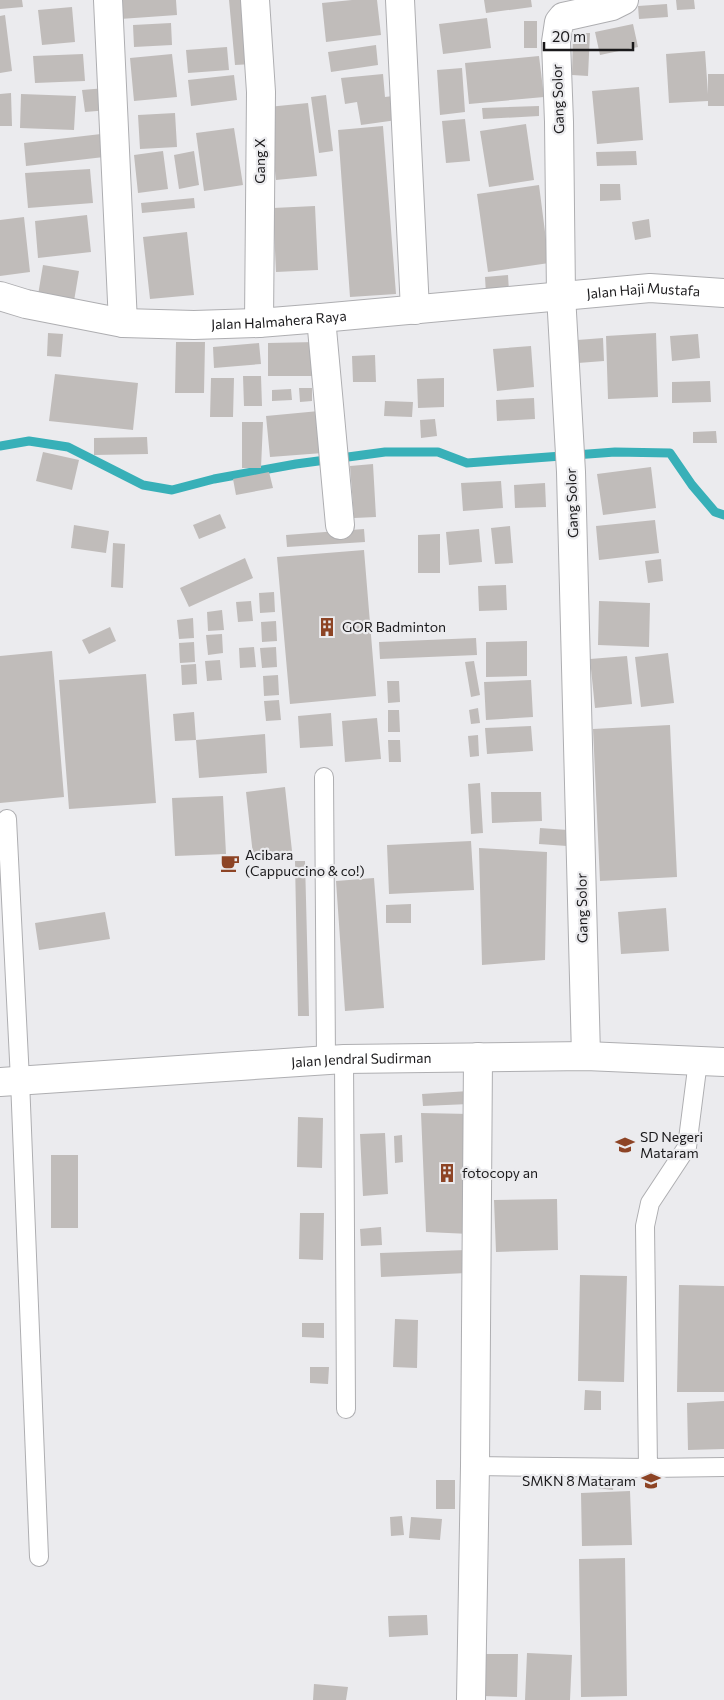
<svg xmlns="http://www.w3.org/2000/svg" width="724" height="1700" font-family="Commissioner,sans-serif">
<style>
.lines{fill:none;stroke-linecap:round;stroke-linejoin:round}
.stream{stroke:#38b0b8;stroke-width:9}
.building{fill:#c0bcba}
.lane-casing{stroke:#aeaeb1;stroke-width:20}
.street-casing{stroke:#aeaeb1;stroke-width:30}
.highway-casing{stroke:#aeaeb1;stroke-width:30}
.lane{stroke:#fff;stroke-width:18}
.street{stroke:#fff;stroke-width:28}
.highway{stroke:#fff;stroke-width:28}
.labels{text-anchor:middle;stroke-width:4.5;stroke-linejoin:round;paint-order:stroke}
.street-label{font-size:14px;fill:#1a191b;stroke:#ebebee}
.poi-label{font-size:14px;fill:#1a191b;stroke:#ebebee;text-anchor:start}
</style>
<rect width="100%" height="100%" fill="#ebebee"/>
<g class="lines">
<path class="stream" d="M0,446l29,-5 39,6 75,38 29,5 42,-11 82,-15 89,-12h53l29,11 148,-11 55,1 22,32 23,27 9,3"/>
</g>
<path class="building" d="M0,0h22l1,7 -23,2z
M118,0h58l1,15 -57,4z
M229,0h19l5,64 -18,1z
M352,0h25l4,35 -55,7 -4,-39z
M484,0h47l1,7 -46,6z
M676,0h18l1,9 -18,1z
M667,4l1,13 -29,2 -1,-13z
M72,7l3,35 -33,3 -4,-35z
M5,15l7,56 -12,2v-57z
M487,18l4,30 -48,6 -4,-30z
M524,21h13v27h-13z
M171,23l1,22 -38,2 -1,-22z
M633,24l5,23 -38,8 -5,-23z
M573,33h17l-2,43 -16,-1z
M376,45l2,20 -47,7 -3,-20z
M227,47l2,23 -41,3 -2,-23z
M705,51l3,43v-20h16v32h-16v-5l-39,2 -3,-49z
M83,54l2,27 -50,2 -2,-27z
M172,54l5,43 -43,4 -4,-43z
M539,56l5,41 -75,7 -4,-41z
M462,68l3,44 -25,3 -3,-45z
M383,74l2,23 8,-1 4,24 -36,5 -4,-23 -12,2 -4,-26z
M234,75l3,25 -46,6 -3,-26z
M639,87l4,53 -46,4 -5,-53z
M106,88l3,22 -24,2 -3,-22z
M11,93l1,33h-12v-32z
M21,94l55,2 -2,34 -54,-2z
M326,95l7,56 -14,2 -8,-56z
M308,103l9,73 -41,4 -8,-73z
M539,106v10l-56,3 -1,-11z
M175,113l2,34 -37,2 -2,-34z
M465,119l5,42 -24,2 -4,-42z
M526,124l8,56 -45,7 -9,-56z
M383,126l13,168 -46,3 -12,-167z
M234,128l9,57 -39,6 -8,-58z
M101,134l3,23 -78,9 -2,-23z
M163,151l5,38 -30,4 -4,-38z
M194,151l5,34 -20,4 -5,-34z
M636,151l1,14 -40,1 -1,-14z
M90,169l3,34 -65,5 -3,-35z
M600,184h20l1,16 -21,1z
M539,185l10,78 -61,9 -11,-78z
M194,198l1,10 -53,5 -1,-10z
M315,206l3,64 -42,2 -3,-64z
M87,215l4,37 -53,6 -3,-37z
M24,217l6,55 -30,4v-56z
M649,219l2,18 -16,3 -3,-18z
M187,232l7,63 -44,4 -7,-62z
M43,265l36,6 -5,30 -36,-6z
M508,275l1,17 -23,2 -1,-17z
M48,333l15,1 -2,23 -14,-1z
M656,333l2,64 -50,2 -2,-63z
M698,334l2,24 -28,3 -2,-25z
M603,338l1,23 -26,2 -1,-23z
M176,342h29l-1,51h-29z
M316,342l1,34h-49v-33z
M259,343l2,21 -47,4 -1,-21z
M531,346l3,41 -37,4 -4,-42z
M375,355l1,27h-23l-1,-26z
M55,374l83,9 -5,47 -84,-9z
M243,376h18l1,30h-18z
M211,378h23l-1,39h-23z
M444,378v29l-26,1 -1,-29z
M710,381l1,21 -39,1v-21z
M299,388h13v13l-12,1z
M291,389l1,11 -20,1v-11z
M534,398l1,21 -38,2 -1,-21z
M385,401l28,1 -1,15 -28,-1z
M319,411l4,42 -53,4 -4,-41z
M435,419l2,17 -16,2 -1,-18z
M242,422h21l-2,46h-19z
M716,431l1,12h-24v-11z
M147,437l1,17 -54,1v-17z
M43,452l36,8 -7,30 -36,-9z
M373,464l3,53 -22,1 -4,-52z
M651,467l5,41 -53,7 -6,-41z
M269,472l4,16 -37,7 -3,-16z
M501,481l2,27 -40,3 -2,-28z
M545,483l1,24 -31,1 -1,-23z
M220,514l6,14 -27,11 -6,-14z
M655,520l4,33 -60,7 -3,-34z
M74,525l35,6 -3,22 -35,-5z
M510,526l3,37 -18,1 -4,-36z
M364,529l1,13 -78,5 -1,-12z
M479,529l3,33 -33,3 -3,-33z
M440,534v39h-22v-38z
M113,543l12,1 -2,44 -12,-1z
M364,550l12,146 -86,8 -13,-147z
M245,558l8,20 -64,29 -9,-19z
M661,559l2,22 -15,2 -3,-22z
M506,585l1,25 -28,1 -1,-25z
M274,592l1,20 -15,1 -1,-20z
M251,601l2,20 -15,1 -2,-20z
M599,601l51,2 -1,44 -51,-2z
M222,610l2,20 -16,1 -1,-19z
M193,618l1,20 -15,1 -2,-19z
M276,621l1,20 -15,1 -1,-20z
M110,627l6,14 -27,13 -7,-14z
M222,634l1,19 -15,2 -2,-20z
M476,638l1,17 -97,4 -1,-17z
M527,641v35l-41,1v-35z
M194,642l1,20 -15,1 -1,-20z
M254,647l2,20 -16,1 -1,-20z
M276,647l1,20 -15,1 -2,-20z
M52,651l12,146 -64,6v-147z
M668,653l6,50 -33,4 -6,-50z
M627,656l5,48 -37,4 -5,-49z
M220,660l2,20 -15,1 -2,-20z
M474,661l6,34 -9,2 -6,-35z
M196,664l1,20 -15,1 -1,-20z
M146,674l10,129 -87,6 -10,-129z
M278,675l1,20 -15,1 -1,-20z
M531,680l2,37 -47,3 -2,-38z
M387,681h12l1,21 -12,1z
M279,700l2,20 -15,1 -2,-20z
M478,708l2,15 -9,1 -2,-14z
M388,710h11l1,22h-12z
M194,712l2,28 -21,1 -2,-27z
M331,713l2,33 -33,2 -2,-32z
M377,718l4,41 -36,3 -3,-41z
M670,725l7,152 -77,4 -7,-152z
M531,726l2,25 -46,3 -2,-26z
M265,734l2,39 -68,5 -3,-38z
M478,735l1,21 -9,1 -2,-21z
M388,740h12l1,22h-12z
M480,783l3,50 -12,1 -3,-50z
M285,787l7,64 -39,4 -7,-63z
M491,792h50l1,29 -50,2z
M223,796l3,58 -51,2 -3,-58z
M540,828l28,2 -1,16 -28,-2z
M471,841l3,49 -85,4 -2,-49z
M479,848l68,4 -2,108 -63,5z
M295,861h10l4,155h-11z
M374,878l10,130 -39,3 -9,-130z
M411,904v19h-25v-18z
M666,908l3,43 -48,3 -3,-42z
M105,912l5,27 -71,11 -4,-27z
M469,1091v13l-46,2 -1,-12z
M421,1113l49,1v120l-44,-2z
M298,1117l25,1 -1,50 -25,-1z
M385,1133l3,61 -25,2 -3,-62z
M402,1135l1,27 -8,1 -1,-27z
M51,1155h27v73h-27z
M557,1199l1,51 -62,2 -2,-52z
M300,1213h24l-1,47 -24,-1z
M381,1227l1,18 -21,1 -1,-17z
M467,1250v23l-86,4 -1,-24z
M580,1275l47,1 -3,106 -46,-1z
M679,1285l45,1v106h-47z
M395,1319l23,1 -1,48 -24,-1z
M302,1323h22v15l-22,-1z
M310,1367h19l-1,17 -18,-1z
M585,1390l16,1v19h-17z
M724,1401v48l-36,1 -1,-47z
M600,1470l15,1 -2,19 -15,-2z
M436,1480h19v29h-19z
M630,1491l2,54 -50,1 -1,-53z
M402,1516l2,19 -13,1 -1,-19z
M411,1517l31,2 -2,21 -31,-2z
M625,1558l2,138 -46,1 -2,-138z
M427,1615l1,20 -39,2 -1,-21z
M527,1653l45,2 -2,45h-45z
M483,1654h35l-1,43 -35,-1z
M314,1684l34,3 -2,13h-33z"/>
<g class="lines">
<g class="lane-casing">
<path id="lane" d="M324,777l2,283
M7,819l13,261 19,477
M344,1059l2,350
M475,1466l173,2 76,-1
M648,1468l-3,-242 5,-23 37,-56 11,-86"/>
</g>
<g class="street-casing">
<g id="street">
<path d="M108,0l15,323"/>
<path d="M255,0l6,92 -2,231"/>
<path d="M400,0l15,310"/>
<path id="s1" d="M0,296l26,8 97,19 71,2 65,-2 62,-5 329,-30 74,5"/>
<path d="M321,318l19,207"/>
<path d="M586,1056l-15,-584 -10,-177 -2,-173 -3,-80 3,-20 4,-5 49,-11 12,-6"/>
<path d="M471,1700l4,-234 3,-409"/>
</g>
</g>
<g class="highway-casing">
<g id="highway">
<path id="s2" d="M0,1082l344,-23 242,-3 138,6"/>
</g>
</g>
<use href="#lane" class="lane"/>
<use href="#street" class="street"/>
<use href="#highway" class="highway"/>
</g>
<defs>
<g id="building-bare" transform="scale(1.5)"><path d="M-4-6H4V6H1V3H-1V6H-4ZM-2.5-4.3h1.7v1.8h-1.7ZM.8-4.3h1.7v1.8H.8ZM-2.5-1h1.7V.8h-1.7ZM.8-1h1.7V.8H.8Z" fill="#8d4425" stroke="#ebebee" stroke-width="2.5" paint-order="stroke"/></g>
<g id="cafe-bare" transform="scale(1.5)"><path d="M-5.5-4.5H6V0H3Q3 3.5 0 3.5H-2.5Q-5.5 3.5-5.5 0ZM3-3.2v2h1.7v-2ZM-6 4.5H4V6H-6Z" fill="#8d4425" stroke="#ebebee" stroke-width="2.5" paint-order="stroke"/></g>
<g id="school-bare" transform="scale(1.5)"><path d="M0-5L7-2L0 1L-7-2ZM-4 1L0 2.5L4 1V4Q0 6-4 4Z" fill="#8d4425" stroke="#ebebee" stroke-width="2.5" paint-order="stroke"/></g>
</defs>
<g fill-rule="evenodd">
<use href="#building-bare" x="327" y="627"/>
<use href="#cafe-bare" x="230" y="863"/>
<use href="#school-bare" x="625" y="1145"/>
<use href="#building-bare" x="447" y="1173"/>
<use href="#school-bare" x="651" y="1481"/>
</g>
<g class="labels">
<g class="street-label">
<text transform="translate(558 99) rotate(-92)" y="5">Gang Solor</text>
<text transform="translate(260 161) rotate(-90)" y="5">Gang X</text>
<text dy="5" stroke="none"><textPath href="#s1" startOffset="648">Jalan Haji Mustafa</textPath></text>
<text dy="5" stroke="none"><textPath href="#s1" startOffset="282">Jalan Halmahera Raya</textPath></text>
<text transform="translate(572 503) rotate(-92)" y="5">Gang Solor</text>
<text transform="translate(582 908) rotate(-91)" y="5">Gang Solor</text>
<text dy="5" stroke="none"><textPath href="#s2" startOffset="362">Jalan Jendral Sudirman</textPath></text>
</g>
<g class="poi-label">
<text x="342" y="632">GOR Badminton</text>
<text x="245" y="860">Acibara<tspan x="245" dy="16">(Cappuccino &amp; co!)</tspan></text>
<text x="640" y="1142">SD Negeri<tspan x="640" dy="16">Mataram</tspan></text>
<text x="462" y="1178">fotocopy an</text>
<text x="636" y="1486" text-anchor="end">SMKN 8 Mataram</text>
</g>
</g>
<path d="M544 42v8h89v-8" fill="none" stroke="#1a191b" stroke-width="2.5"/>
<text x="552" y="42" font-size="15" fill="#1a191b" stroke="#ebebee" stroke-width="4" paint-order="stroke">20 m</text>
</svg>
